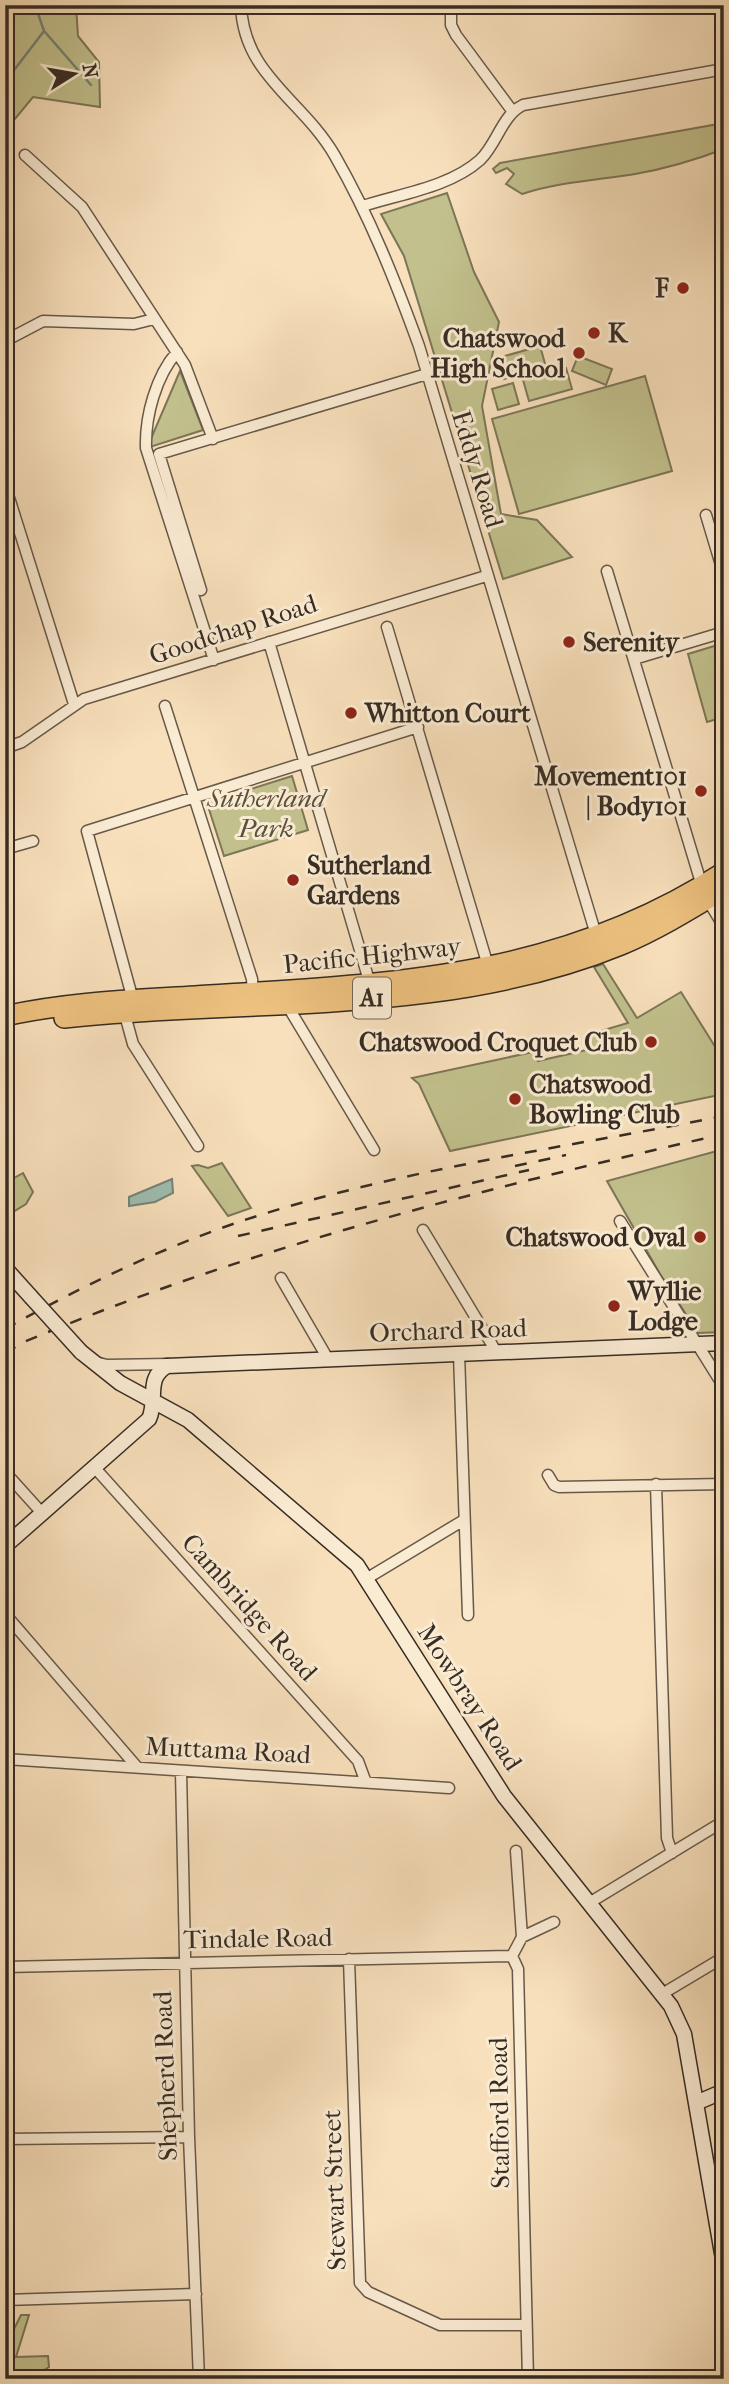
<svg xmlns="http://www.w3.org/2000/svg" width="729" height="2384" font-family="'IM FELL French Canon',serif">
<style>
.green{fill:#c2c18d;stroke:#7c7658;stroke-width:2}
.water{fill:#9dbdb0;stroke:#748378;stroke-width:2}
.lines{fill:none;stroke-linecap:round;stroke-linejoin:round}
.stream{stroke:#748378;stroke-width:2.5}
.street-casing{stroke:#675949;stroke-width:13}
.secondary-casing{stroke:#372c23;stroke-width:17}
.highway-casing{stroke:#372c23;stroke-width:22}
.street{stroke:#faebd3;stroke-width:10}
.secondary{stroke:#faebd3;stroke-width:14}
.highway{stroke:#ecc07e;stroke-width:19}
.rail{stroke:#372c23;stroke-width:2.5;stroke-dasharray:12 12;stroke-linecap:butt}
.secondary-bridge-casing{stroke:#372c23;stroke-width:17;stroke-linecap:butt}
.secondary-bridge{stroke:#faebd3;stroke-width:14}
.poi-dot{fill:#8f2418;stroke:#faebd3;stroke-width:2.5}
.labels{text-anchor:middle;stroke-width:6;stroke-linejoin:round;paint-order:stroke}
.shield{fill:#faebd3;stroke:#726558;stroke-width:2}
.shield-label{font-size:24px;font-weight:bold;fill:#372c23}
.poi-label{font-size:26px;font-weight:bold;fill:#372c23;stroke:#faebd3;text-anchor:start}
.street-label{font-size:26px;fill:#372c23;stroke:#faebd3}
.park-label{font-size:26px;font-style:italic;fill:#5a513e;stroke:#faebd3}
</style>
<rect width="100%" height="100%" fill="#f8e0bc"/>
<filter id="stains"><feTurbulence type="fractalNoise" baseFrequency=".00286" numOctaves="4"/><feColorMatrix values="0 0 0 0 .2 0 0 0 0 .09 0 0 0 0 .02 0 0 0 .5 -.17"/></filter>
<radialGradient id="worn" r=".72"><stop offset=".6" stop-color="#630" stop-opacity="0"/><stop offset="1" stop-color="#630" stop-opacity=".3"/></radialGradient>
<path class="green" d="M5,5h71l2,31 21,26 1,45 -67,-10 -28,34z
M724,123v26c-29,11 -59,20 -89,25 -38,6 -76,8 -113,20l-16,-10 8,-10 -7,-6 -11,5 -3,-4 7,-6z
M447,193l27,79 25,50 -17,84 19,108 36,6 35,37 -69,22 -99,-323 -23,-42z
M540,346l6,21 -42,12 -6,-21z
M578,356l34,13 -6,16 -34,-14z
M566,368l6,21 -43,12 -6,-21z
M180,371l23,59 -56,18z
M645,376l27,95 -153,43 -27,-95z
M513,383l6,21 -21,6 -6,-21z
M724,643v74l-17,5 -19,-68z
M292,776l16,54 -84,26 -17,-53z
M603,964l34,54 44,-26 43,69v33l-274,57 -31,-67 -7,-6 121,-26 5,9 53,-12 -4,-14 41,-12 -34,-56z
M724,1149v183l-26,1 -38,-59 -53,-93z
M222,1163l29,45 -23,8 -36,-50 6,-1 10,3z
M23,1173l10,19 -7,12 -21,13v-34z
M21,2315h8l-13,42 32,-1 1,11 -19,12h-25v-32z"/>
<path class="water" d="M172,1179l1,14 -18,9 -26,4v-9z"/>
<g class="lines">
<path class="stream" d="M45,32l46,53
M5,82l39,-51 -9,-26"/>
<g class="street-casing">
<path id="street" d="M241,5c2,70 62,95 94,151 35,61 60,124 84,190l178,592
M451,5v20l5,10 57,77
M25,155l57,52 103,158 28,74
M363,206c37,-12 87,-19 117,-46 17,-16 22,-45 43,-55l201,-36
M5,341l38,-20 91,3 20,-5
M177,352c-21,24 -32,64 -31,96l68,212
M5,485l69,219
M706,515l18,60
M607,571l95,315
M201,590l-42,-136 268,-80
M387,627l102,342
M269,642l101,342
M634,659l90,-27
M165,706l87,273 1,14
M5,748l17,-6 62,-43 402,-123
M5,849l28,-8
M707,899l17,28
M133,1000l-46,-169 331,-104
M287,1005l87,145
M125,1015l8,29 65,102
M620,1221l104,166
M423,1230l74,123
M281,1278l47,81
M459,1354l9,261
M95,1362l12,3 62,-1
M95,1468l263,293 7,19
M5,1472l37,41
M548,1475l6,10 5,2 165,-3
M656,1484l11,354 5,15
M366,1579l98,-59
M5,1614l132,153
M5,1759l444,29
M181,1772l8,365 10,242
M516,1851l6,86 -10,19 6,13 10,410
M589,1903l135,-82
M522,1937l32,-15
M349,1959l11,324 8,9 72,33h86
M5,1967l507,-11
M662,1994l62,-37
M5,2139l184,-2
M5,2300l191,-6"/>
</g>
<g class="secondary-casing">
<path id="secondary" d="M5,1268l26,29
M81,1352l39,31 68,37 169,145 147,231 167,210 13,28 40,231
M5,1546l144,-127c9,-19 -4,-41 18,-53l557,-23
M696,2103l28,-12"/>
</g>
<g class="highway-casing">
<path id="highway" d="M5,1016c63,-14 126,-16 190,-20 191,-12 363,-16 529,-124
M64,1018c184,-20 381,-1 557,-73 36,-15 70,-36 103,-56"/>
</g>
<use href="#street" class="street"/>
<use href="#secondary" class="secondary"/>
<use href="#highway" class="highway"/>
<path class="rail" d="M515,1166l51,-11
M238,1236l291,-66
M5,1329c81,-45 164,-85 252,-113 152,-48 311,-69 467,-100
M5,1353l19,-11c226,-95 462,-154 700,-208"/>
<g class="secondary-bridge-casing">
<path id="secondary-bridge" d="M31,1297l50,55"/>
</g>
<use href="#secondary-bridge" class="secondary-bridge"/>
</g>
<g class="poi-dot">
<circle cx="683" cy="288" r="7"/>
<circle cx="594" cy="333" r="7"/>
<circle cx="579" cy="353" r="7"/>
<circle cx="569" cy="642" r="7"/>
<circle cx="351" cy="713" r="7"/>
<circle cx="701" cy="791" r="7"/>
<circle cx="293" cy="880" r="7"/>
<circle cx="651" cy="1042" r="7"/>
<circle cx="515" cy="1099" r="7"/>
<circle cx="700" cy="1237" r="7"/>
<circle cx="614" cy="1306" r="7"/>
</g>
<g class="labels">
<rect class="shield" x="353" y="977.5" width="38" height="41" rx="5"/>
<g class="shield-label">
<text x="372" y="1006">A1</text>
</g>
<g class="poi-label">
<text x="669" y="297" text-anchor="end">F</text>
<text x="608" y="342">K</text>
<text x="565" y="347" text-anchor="end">Chatswood<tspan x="565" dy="30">High School</tspan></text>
<text x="583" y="651">Serenity</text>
<text x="365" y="722">Whitton Court</text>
<text x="687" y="785" text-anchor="end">Movement101<tspan x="687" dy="30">| Body101</tspan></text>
<text x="307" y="874">Sutherland<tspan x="307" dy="30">Gardens</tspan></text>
<text x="637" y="1051" text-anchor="end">Chatswood Croquet Club</text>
<text x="529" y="1093">Chatswood<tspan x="529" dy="30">Bowling Club</tspan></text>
<text x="686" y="1246" text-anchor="end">Chatswood Oval</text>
<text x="628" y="1300">Wyllie<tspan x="628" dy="30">Lodge</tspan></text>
</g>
<g class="street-label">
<text transform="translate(478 469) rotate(73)" y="9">Eddy Road</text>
<text transform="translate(233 629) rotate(-18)" y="9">Goodchap Road</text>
<text transform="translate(372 955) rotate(-6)" y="9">Pacific Highway</text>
<text transform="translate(448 1330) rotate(-2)" y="9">Orchard Road</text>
<text transform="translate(250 1607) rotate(48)" y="9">Cambridge Road</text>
<text transform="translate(470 1697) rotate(57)" y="9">Mowbray Road</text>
<text transform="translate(228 1750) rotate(3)" y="9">Muttama Road</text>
<text transform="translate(258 1938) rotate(-1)" y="9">Tindale Road</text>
<text transform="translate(165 2076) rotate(-92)" y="9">Shepherd Road</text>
<text transform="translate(499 2113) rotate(-91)" y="9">Stafford Road</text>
<text transform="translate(334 2190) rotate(-92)" y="9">Stewart Street</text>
</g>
<g class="park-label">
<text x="266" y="807">Sutherland<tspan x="266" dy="30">Park</tspan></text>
</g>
</g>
<rect width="729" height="2384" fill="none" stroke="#f8e0bc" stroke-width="28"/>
<rect x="7" y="7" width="715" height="2370" fill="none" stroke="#372c23" stroke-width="3.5"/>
<rect x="14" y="14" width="701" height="2356" fill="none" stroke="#372c23" stroke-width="2"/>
<g transform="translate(74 74) rotate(79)" stroke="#faebd3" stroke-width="5" paint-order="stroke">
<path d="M0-5L12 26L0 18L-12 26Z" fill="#372c23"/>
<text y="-10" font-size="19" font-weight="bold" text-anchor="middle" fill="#372c23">N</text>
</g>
<rect width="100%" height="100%" filter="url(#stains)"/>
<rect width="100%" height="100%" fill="url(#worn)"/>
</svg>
